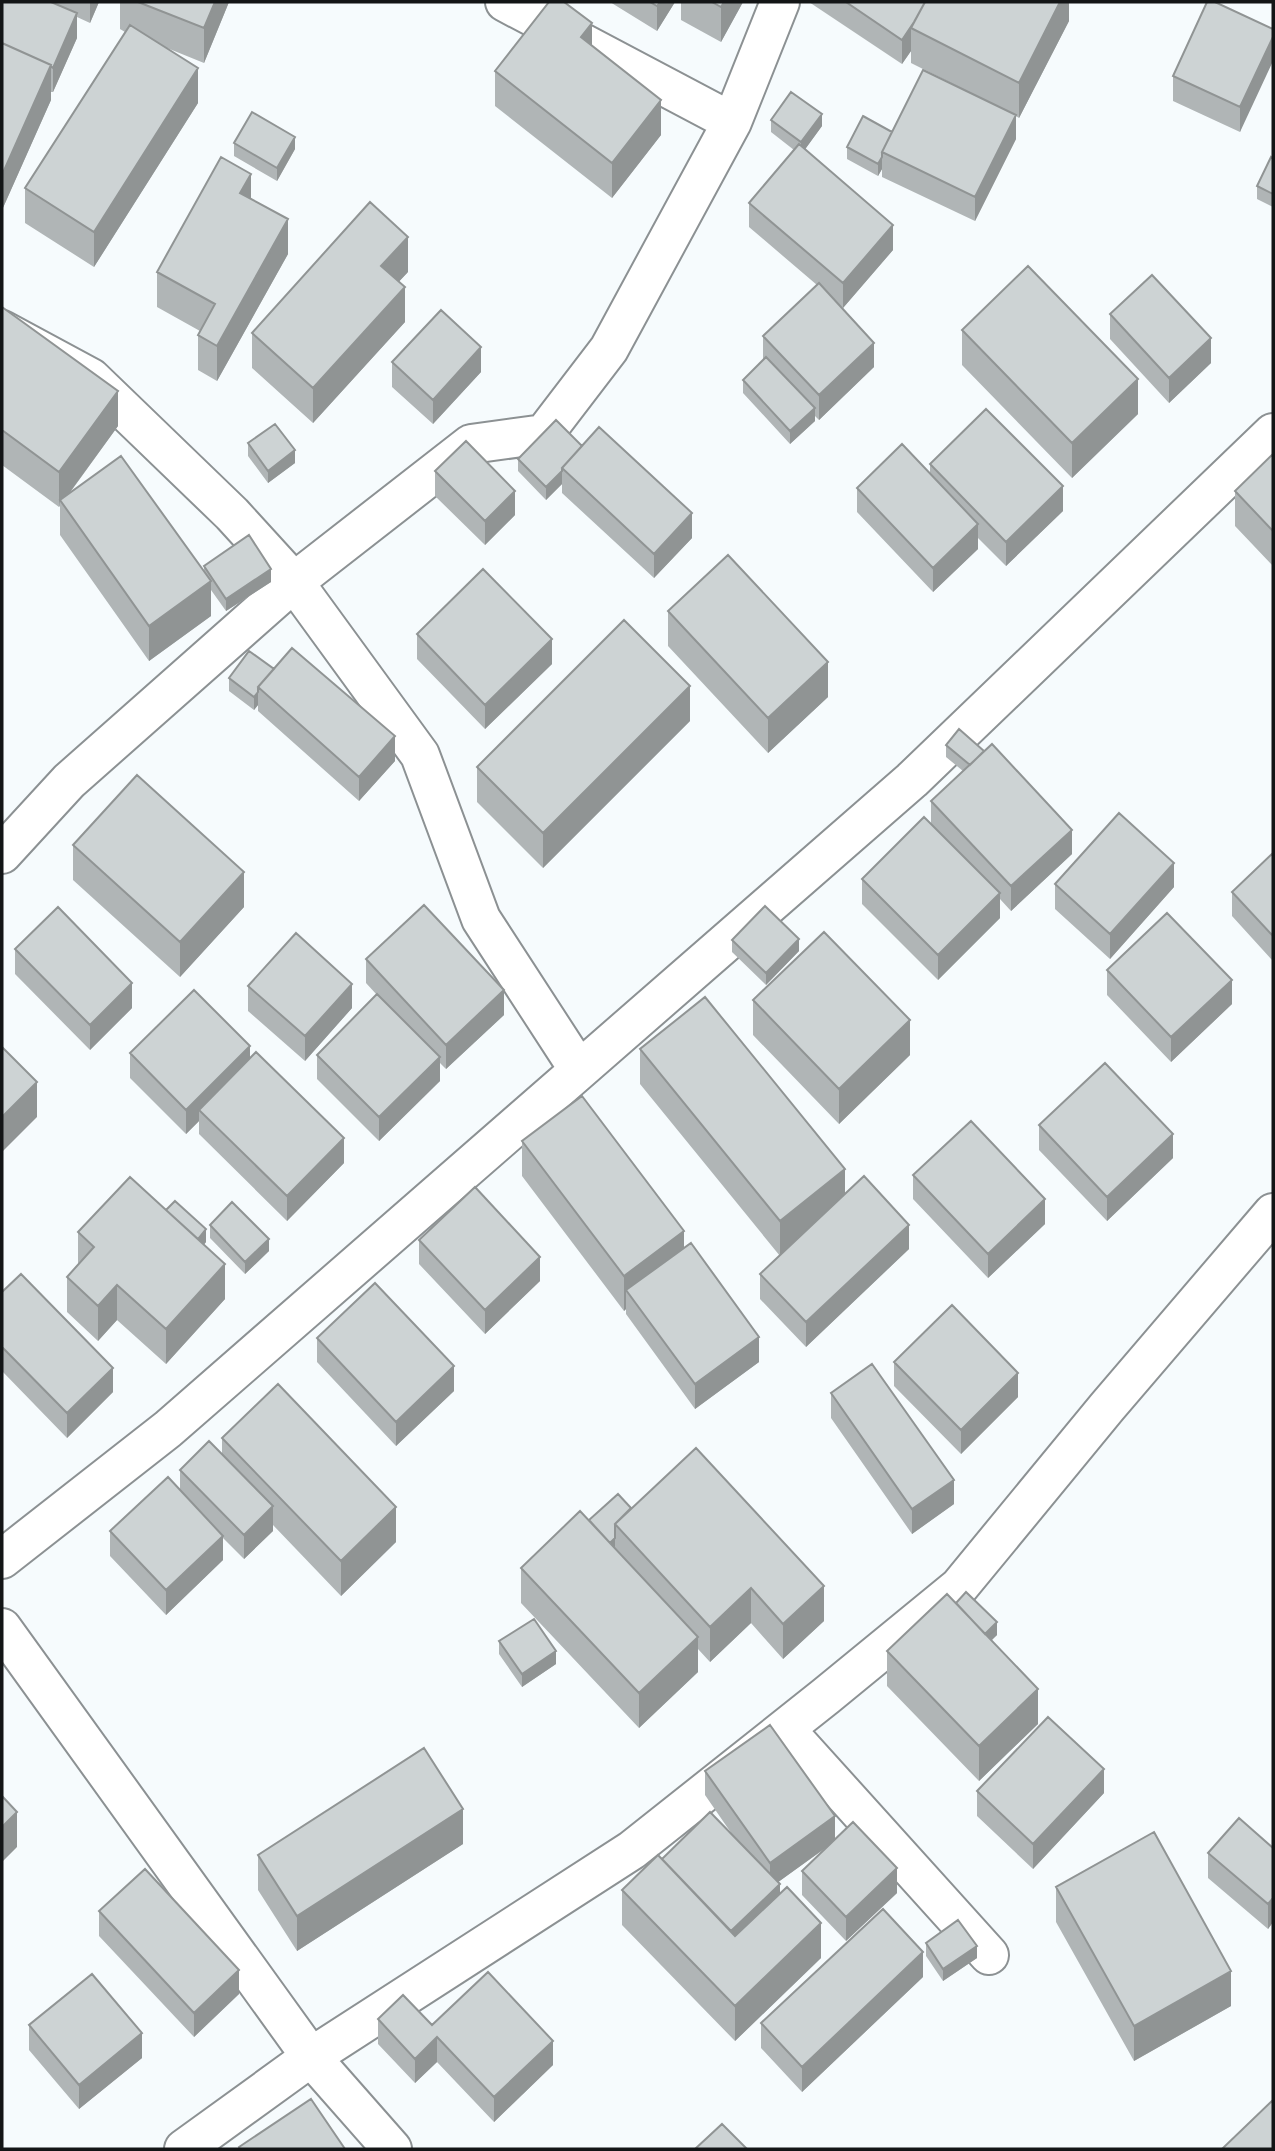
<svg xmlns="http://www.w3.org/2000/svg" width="1275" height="2151" font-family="'Noto Sans',sans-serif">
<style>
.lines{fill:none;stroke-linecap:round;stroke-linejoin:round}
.minor-casing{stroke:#8c9193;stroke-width:42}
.minor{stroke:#fff;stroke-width:38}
.wall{fill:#b0b5b6}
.shaded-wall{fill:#909494}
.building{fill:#cdd3d4;stroke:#909494;stroke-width:2}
</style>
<rect width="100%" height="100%" fill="#f6fbfd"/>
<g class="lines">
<g class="minor-casing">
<path id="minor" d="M505,2l227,120
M2,330l89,48 141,136 62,68 126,173 61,164 98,151
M2,854l67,-73 225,-199 177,-138 73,-10 65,-85 123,-227 48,-120
M2,1559l166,-130 744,-649 361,-347
M2,1628l309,429 81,92
M785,1729l204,226
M184,2149l127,-92 321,-207 194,-154 133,-109 148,-180 166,-194"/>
</g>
<use href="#minor" class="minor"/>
</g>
<path class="wall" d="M2,2h97l-9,21 -13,-6v21l-24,54h-2v8l-49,110z
M120,2h109l-25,61 -37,-15 31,55 -104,164 -69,-44v-35l100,-156 -5,-3z
M610,2h65l-18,29z
M681,2h62l-22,40 -40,-22z
M809,2h260v19l-50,97 -3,-2v23l-41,82 -93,-44v-8l-4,7 -31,-17v-12l45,-15 81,-38 -62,-31v-12l-9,13z
M1273,29l-33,103 -67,-31v-25z
M592,45l69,90 -49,63 -117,-92v-35z
M771,120l51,6 -17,23 88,101 -50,58 -6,-5 37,64 -55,53 -4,-4v5l-25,23 -47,-51v-13l20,-20v-24l54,-51 -68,-58v-24l45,-53 -23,-18z
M234,143l61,6 -18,32 -43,-25z
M1273,159v48l-16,-8v-13z
M251,198l37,56 -71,127 -19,-11v-35l2,-4 -43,-24v-35z
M408,272l-9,9 6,41 -92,101 -61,-55v-35z
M2,307l116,119 -49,68 135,77v-5l67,16 -45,29 -15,-21v26l-62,45 -89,-126v-29l-1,1 -57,-42z
M1110,314l101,49 -42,40 -59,-64z
M962,330l176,84 -66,64 -110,-113z
M392,362l89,10 -48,52 -41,-37z
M248,443l47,20 -27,20 -20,-27z
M582,446l110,92 -38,40 -92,-85v-9l-16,16 -28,-29v-12z
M1273,454v112l-38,-40v-35z
M930,464l133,47 -57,55 -28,-28v11l-45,43 -76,-80v-24l73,-15z
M435,471l80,44 -30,30 -50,-49z
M668,611l160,86 -60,56 -100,-107z
M417,634l135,30 -67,65 -68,-70z
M249,651l146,110 -36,40 -101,-90v-6l-4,5 -25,-19v-13z
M690,721l-147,147 -66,-66v-35z
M946,745l126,109 -61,57 -11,-12v19l-62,62 -76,-76v-25l69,-55v-23l32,-30 -17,-14z
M73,845l171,62 -64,70 -107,-97z
M1273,853v108l-41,-45v-24z
M1055,884l119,3 -64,72 -55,-50z
M732,940l67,11 -33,34 -34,-33z
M15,949l117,59 -42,42 -75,-76z
M366,959l138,56 -58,54 -6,-6v18l-61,60 -62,-62v-24l60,-60 -11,-12z
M1107,970l125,34 -61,58 -64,-67z
M248,986l104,22 -47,53 -57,-50z
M753,1000l157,55 -71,69 -86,-89z
M640,1049l205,145 64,55 -103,98 -46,-48v-25l20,-18 -140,-172z
M130,1053l120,6 94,104 -57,58 -88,-87v-13l-13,13 -56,-56z
M1039,1125l134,33 -66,63 -68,-71z
M522,1141l162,107 75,114 -64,47 -69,-95v-5l-2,2 -102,-135z
M913,1175l132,49 -57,54 -75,-79z
M166,1210l40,32 -2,3 21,54 -59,65 -49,-44 -19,21 -31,-29v-35l11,-13v-32z
M210,1225l59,26 -24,23 -35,-36z
M419,1240l121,41 -55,53 -66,-70z
M2,1292l111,100 -46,46 -65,-67z
M317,1338l137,53 -58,55 -79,-84z
M894,1362l124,35 -57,57 -67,-68z
M831,1393l123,111 -42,30 -81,-116z
M222,1438l174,104 -55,54 -68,-71v6l-29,28 -21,-21v22l-57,55 -56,-59v-25l70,-41v-20l42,-15z
M631,1508l193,113 -41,38 -32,-36 -41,39 -12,-13v23l-59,56 -118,-125v-35l68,-48z
M956,1603l41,32 -6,5 47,84 -59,57 -92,-95v-35z
M499,1641l57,23 -34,23 -23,-33z
M705,1771l130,68 62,54 -51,48 -44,-46v-24l25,-24 -49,35 2,12 41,64 -86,83 -113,-116v-35l40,-30 72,-23 -29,-42z
M977,1791l127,2 -71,76 -56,-53z
M463,1844l-166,107 -39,-61v-35z
M1273,1848v74l-5,7 -60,-51v-25z
M1056,1887l175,119 -97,55 -78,-139z
M99,1911l140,83 -45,43 -95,-101z
M926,1943l51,15 -34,23 -17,-25z
M923,1977l-121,115 -41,-44v-25z
M378,2019l54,6 121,40 -59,57 -57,-60 -22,21 -37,-39z
M29,2025l113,33 -63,51 -50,-59z"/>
<path class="shaded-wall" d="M90,2h9l-9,21z
M215,2h14l-25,61v-35z
M660,2h15l-18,29v-25z
M724,2h19l-22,40v-35z
M928,2l-17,26v23l-9,13v-24z
M1060,2h9v19l-50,97v-35z
M77,13v25l-24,54v-24z
M592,23v35l-11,-21z
M1273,37v24l-33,71v-25z
M51,65v35l-49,110v-35z
M198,68v35l-104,164v-35z
M661,100v35l-49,63v-35z
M822,114v12l-21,29v-13z
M1016,115v24l-41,82v-24z
M295,137v12l-18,32v-13z
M882,157v12l-4,7v-12z
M251,174v35l-11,-16z
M288,219v35l-71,127v-35z
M893,225v25l-50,58v-25z
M408,237v35l-27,29v-35z
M405,287v35l-92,101v-35z
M1211,338v25l-42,40v-25z
M874,343v24l-55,53v-25z
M481,347v25l-48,52v-24z
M1138,379v35l-66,64v-35z
M118,391v35l-56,77 -2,-3 -1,7v-35z
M815,408v13l-25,23v-13z
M295,450v13l-27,20v-12z
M562,471v13l-16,16v-13z
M1063,486v25l-57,55v-24z
M515,491v24l-30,30v-24z
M692,513v25l-38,40v-24z
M978,524v25l-45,43v-24z
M271,569v13l-45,29v-12z
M211,581v35l-62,45v-35z
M552,639v25l-67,65v-24z
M828,662v35l-60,56v-35z
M690,686v35l-147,147v-35z
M258,692v13l-4,5v-13z
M395,736v25l-36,40v-24z
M1072,830v24l-61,57v-25z
M1174,863v24l-64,72v-25z
M244,872v35l-64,70v-35z
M1000,893v25l-62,62v-25z
M799,939v12l-33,34v-12z
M1232,980v24l-61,58v-25z
M132,983v25l-42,42v-25z
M352,984v24l-47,53v-25z
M504,990v25l-58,54v-24z
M910,1020v35l-71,69v-35z
M250,1046v25l-51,39v11l-13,13v-24z
M440,1057v24l-61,60v-24z
M37,1082v35l-35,35v-35z
M1173,1134v24l-66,63v-24z
M344,1138v25l-57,58v-25z
M845,1169v35l-65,52v-35z
M1045,1199v25l-57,54v-24z
M909,1225v24l-103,98v-25z
M206,1229v13l-17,19v-13z
M684,1231v35l-58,24v19l-2,2v-35z
M269,1239v12l-24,23v-12z
M540,1257v24l-55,53v-24z
M225,1264v35l-59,65v-35z
M117,1285v35l-19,21v-35z
M759,1337v25l-64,47v-25z
M454,1366v25l-58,55v-24z
M113,1368v24l-46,46v-25z
M1018,1373v24l-57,57v-24z
M954,1480v24l-42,30v-25z
M273,1506v25l-29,28v-24z
M396,1507v35l-55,54v-35z
M223,1536v24l-57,55v-25z
M615,1538v12l-8,-5z
M824,1586v35l-41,38v-35z
M751,1588v35l-41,39v-35z
M997,1622v13l-18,18v-13z
M698,1637v35l-59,56v-35z
M556,1651v13l-34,23v-13z
M1038,1689v35l-59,57v-35z
M1104,1769v24l-71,76v-25z
M463,1809v35l-166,107v-35z
M17,1812v35l-15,15v-35z
M835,1816v25l-65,47v-25z
M897,1868v25l-51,48v-24z
M780,1884v25l-49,47v-25z
M1273,1898v24l-5,7v-25z
M821,1923v35l-86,83v-35z
M977,1946v12l-34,23v-12z
M923,1952v25l-121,115v-25z
M239,1970v24l-45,43v-24z
M1231,1971v35l-97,55v-35z
M142,2033v25l-63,51v-24z
M437,2037v25l-22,21v-24z
M553,2041v24l-59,57v-25z"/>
<path class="building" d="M2,2h49l26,11 -24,55 -2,-1v-2l-49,-22z
M138,2h77l-11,26z
M549,2h15l28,21 -11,14 80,63 -49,63 -117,-92z
M650,2h10l-3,4z
M712,2h12l-3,5z
M846,2h79l-11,20 -12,18z
M925,2h135l-41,81 -108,-55z
M1207,2h8l58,27v8l-33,70 -67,-31z
M130,25l68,43 -104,164 -69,-44z
M2,43l49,22 -49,110z
M923,70l93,45 -41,82 -93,-45z
M791,92l31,22 -21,28 -30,-22z
M252,112l43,25 -18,31 -43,-25z
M863,116l29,16 -10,20v5l-4,7 -31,-17z
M799,144l94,81 -50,58 -94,-80z
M221,157l30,17 -11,19 48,26 -71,127 -19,-11 17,-31 -58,-32z
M1271,157l2,2v35l-16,-8z
M370,202l38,35 -27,29 24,21 -92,101 -61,-55z
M1028,266l110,113 -66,64 -110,-113z
M1152,275l59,63 -42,40 -59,-64z
M819,283l55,60 -55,52 -56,-59z
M2,307l116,84 -59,81 -57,-42z
M441,310l40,37 -48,53 -41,-38z
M766,357l49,51 -25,23 -47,-51z
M986,409l77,77 -57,56 -76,-78z
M556,420l26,26 -20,22v3l-16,16 -28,-28z
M275,424l20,26 -27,21 -20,-28z
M599,427l93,86 -38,41 -92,-86z
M466,441l49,50 -30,30 -50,-50z
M902,444l76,80 -45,44 -76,-80z
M1273,454v77l-38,-40z
M121,456l90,125 -62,45 -89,-126z
M249,535l22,34 -45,30 -22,-33z
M728,555l100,107 -60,56 -100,-107z
M483,569l69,70 -67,66 -68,-71z
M624,620l66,66 -147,147 -66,-66z
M292,648l103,88 -36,41 -101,-90z
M249,651l25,18 -16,18v5l-4,5 -25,-19z
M959,729l25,22 -14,14 -24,-20z
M992,744l80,86 -61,56 -80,-85z
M137,775l107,97 -64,70 -107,-97z
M1119,813l55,50 -64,71 -55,-50z
M924,817l76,76 -62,62 -76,-76z
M1273,853v83l-41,-44z
M424,905l80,85 -58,55 -80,-86z
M765,906l34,33 -33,34 -34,-33z
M58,907l74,76 -42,42 -75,-76z
M1167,913l65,67 -61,57 -64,-67z
M824,932l86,88 -71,69 -86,-89z
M296,933l56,51 -47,52 -57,-50z
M194,990l56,56 -64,64 -56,-57z
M377,994l63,63 -61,60 -62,-62z
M705,997l140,172 -65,52 -140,-172z
M2,1047l35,35 -35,35z
M256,1052l88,86 -57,58 -88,-86z
M1105,1063l68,71 -66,63 -68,-72z
M582,1096l102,135 -60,45 -102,-135z
M971,1121l74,78 -57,55 -75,-79z
M864,1176l45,49 -103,97 -46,-48z
M130,1177l95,87 -59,65 -49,-44 -19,21 -31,-29 27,-30 -16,-15z
M475,1187l65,70 -55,53 -66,-70z
M175,1201l31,28 -8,10 -32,-29z
M232,1202l37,37 -24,23 -35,-37z
M691,1243l68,94 -64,47 -69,-94z
M21,1274l92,94 -46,45 -65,-66v-55z
M375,1283l79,83 -58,56 -79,-84z
M952,1305l66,68 -57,57 -67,-68z
M872,1364l82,116 -42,29 -81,-116z
M278,1384l118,123 -55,54 -119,-123z
M209,1441l64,65 -29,29 -64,-65z
M696,1448l128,138 -41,38 -32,-36 -41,39 -95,-103z
M168,1477l55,59 -57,54 -56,-59z
M618,1494l13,14 -16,16v14l-5,5 -21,-23z
M580,1511l118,126 -59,56 -118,-125z
M966,1592l31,30 -12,12 -29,-31z
M947,1594l91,95 -59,57 -92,-95z
M534,1619l22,32 -34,23 -23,-33z
M1048,1717l56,52 -71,75 -56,-53z
M770,1725l65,91 -65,47 -65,-92z
M424,1748l39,61 -166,107 -39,-61z
M2,1796l15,16 -15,15z
M710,1812l70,72 -49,47 -69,-72z
M1239,1818l34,30v50l-5,6 -60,-51z
M853,1822l44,46 -51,49 -44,-46z
M1154,1832l77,139 -97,55 -78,-139z
M658,1855l77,81 52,-49 34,36 -86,83 -113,-116z
M145,1869l94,101 -45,43 -95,-102z
M883,1909l40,43 -121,115 -41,-44z
M958,1920l19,26 -34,23 -17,-26z
M488,1972l65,69 -59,56 -57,-60 -22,22 -37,-40 25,-24 29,30z
M92,1974l50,59 -63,52 -50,-60z
M311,2099l34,50h-105l-1,-2z
M1273,2100v49h-49l-1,-1z
M722,2124l25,25h-52z"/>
<rect width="1275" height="2151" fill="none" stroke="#131516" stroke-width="7"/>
</svg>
